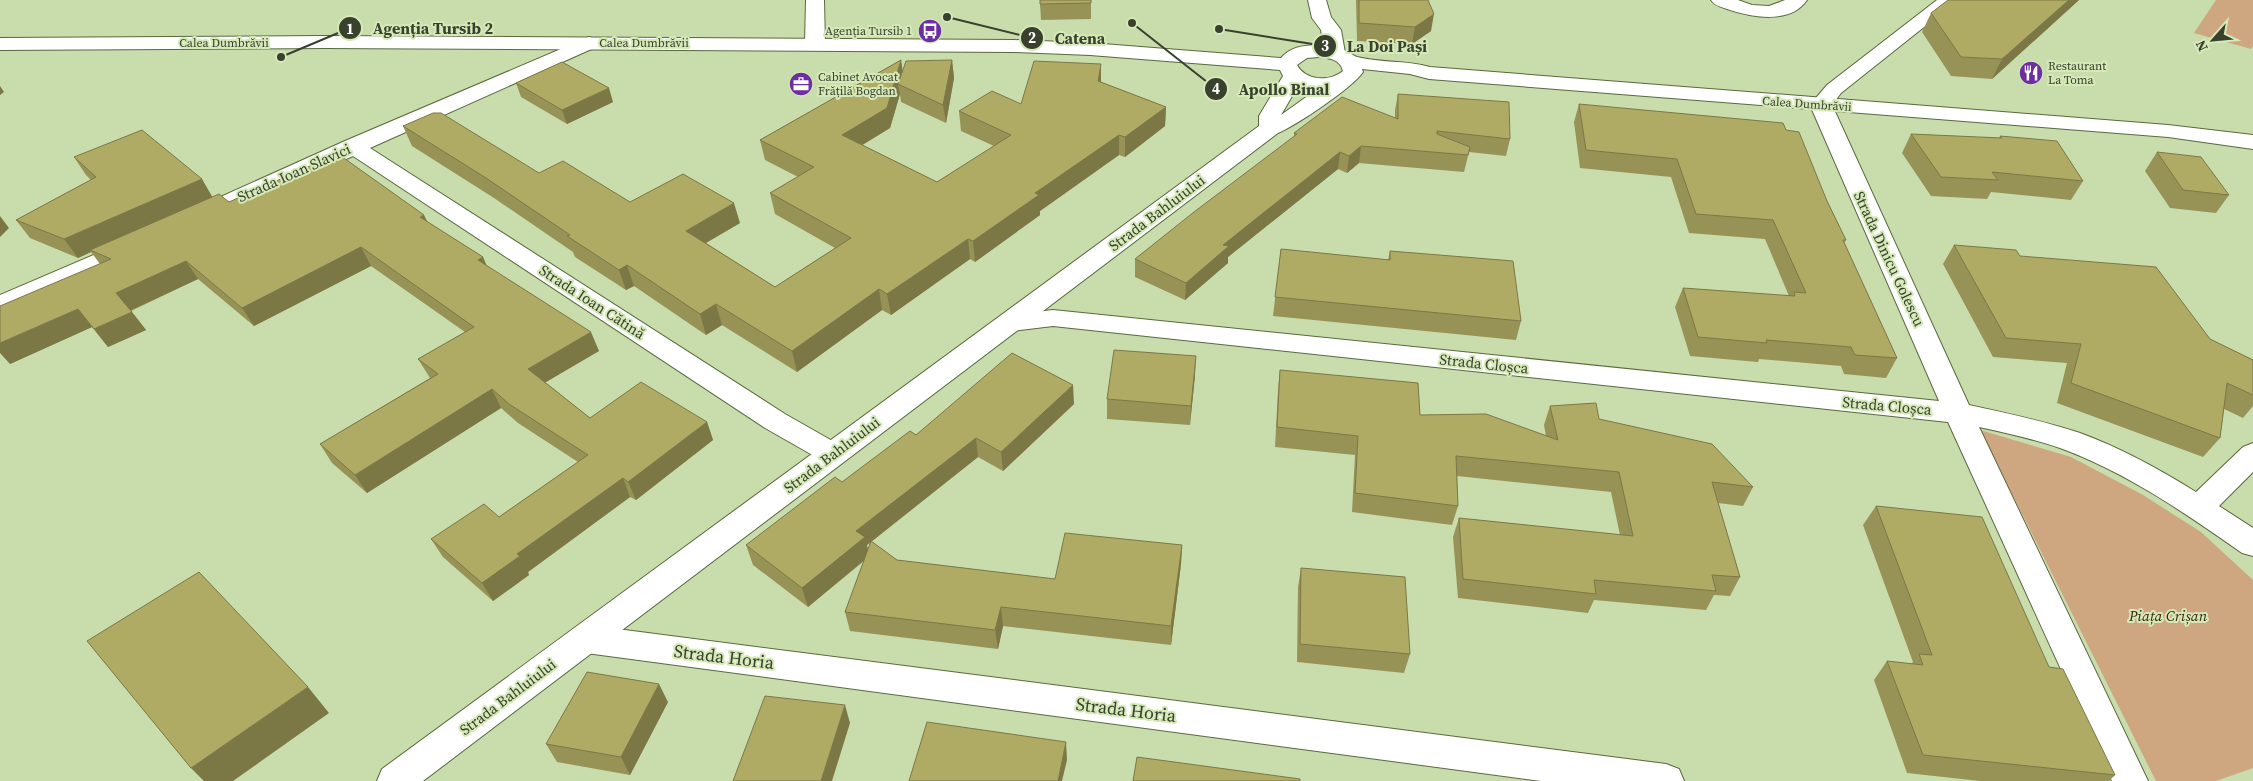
<svg xmlns="http://www.w3.org/2000/svg" width="2253" height="781" font-family="'Source Serif 4',serif">
<style>
.green{fill:#cea680}
.lines{fill:none;stroke-linecap:round;stroke-linejoin:round}
.minor-casing{stroke:#59693e;stroke-width:2}
.tertiary-casing{stroke:#59693e;stroke-width:2}
.secondary-casing{stroke:#59693e;stroke-width:2}
.minor{fill:#fff;fill-rule:evenodd}
.tertiary{fill:#fff;fill-rule:evenodd}
.secondary{fill:#fff;fill-rule:evenodd}
.wall{fill:#979356;fill-rule:evenodd}
.shaded-wall{fill:#7b7846}
.building{fill:#b0ab64;stroke:#7b7846}
.labels{text-anchor:middle;stroke-width:4;stroke-linejoin:round;paint-order:stroke}
.far-poi-label{font-size:12px;fill:#39402d;stroke:#d6e9b8;text-anchor:start}
.far-street-label{font-size:12px;fill:#39402d;stroke:#d6e9b8}
.street-label{font-size:15px;fill:#39402d;stroke:#d6e9b8}
.park-label{font-size:15px;font-style:italic;fill:#3b250e;stroke:#d6e9b8}
.near-street-label{font-size:18px;fill:#39402d;stroke:#d6e9b8}
.leader{fill:none;stroke:#39402d;stroke-width:2}
.callout-dot{fill:#39402d;stroke:#d6e9b8;stroke-width:2}
.mark-label{font-size:15px;text-anchor:middle;font-weight:bold;fill:#fff}
.callout-label{font-size:16px;text-anchor:middle;font-weight:bold;fill:#39402d;stroke:#d6e9b8;stroke-width:4;stroke-linejoin:round;paint-order:stroke}
</style>
<rect width="100%" height="100%" fill="#c9dcac"/>
<path class="green" d="M2216,0h37v46l-2,3 -57,-16z
M1980,430l91,27 72,38 58,37 52,48v188l-37,13h-60z"/>
<g class="lines">
<g class="minor-casing">
<path id="minor" d="M806,0h18l1,44 -3,4 -7,2 -7,-2 -3,-4z
M1711,0h27l14,5 17,1 16,-6h22c-17,25 -56,17 -80,9 -6,-2 -12,-3 -16,-9z
M1937,0h21l-117,93 -9,12 137,300c37,8 75,16 111,28 41,15 79,36 116,59l47,-45 10,-4v29l-34,34 34,22v28l-11,-3c-57,-40 -116,-81 -182,-105 -26,-9 -53,-15 -81,-21l169,354h-36l-164,-359 -895,-96 -42,5 -9,-3 -4,-6 4,-6 51,-6 886,91 -129,-296 17,-20z
M589,37l7,2 3,4 -3,4 -226,101 415,266 58,33 4,7 -4,7 -10,4 -10,-4 -58,-33 -412,-272 -150,66 -8,2 -8,-2 -4,-5 4,-5 158,-71z
M131,239l9,2 3,5 -3,5 -140,62v-18z
M586,625l1080,139 13,5 5,12h-143l-955,-128 -12,-4 -5,-10 5,-10z"/>
</g>
<g class="tertiary-casing">
<path id="tertiary" d="M1308,0h18l5,17 10,13 4,23 -3,4 -7,2 -7,-2 -3,-4 -4,-23 -9,-12z"/>
</g>
<g class="secondary-casing">
<path id="secondary" d="M326,36l688,4 76,3 191,15c14,-17 43,-14 62,-8 5,1 9,5 14,7 23,6 48,3 73,10l738,58 85,10v14l-85,-12 -739,-58 -19,-5 -48,-5 1,3c-11,16 -66,53 -85,61l-855,648h-46l5,-12 877,-643v-10l24,-40 -3,-6 -190,-15 -76,-3 -688,-4 -326,2v-12zM1319,57c10,1 21,2 24,14 -14,11 -37,10 -46,-6l10,-7zM1298,86l18,4 -35,25z"/>
</g>
<use href="#minor" class="minor"/>
<use href="#tertiary" class="tertiary"/>
<use href="#secondary" class="secondary"/>
</g>
<path class="wall" d="M1091,0v19l-50,1 -1,-16z
M1356,0h72l3,31 -19,13 -55,-3z
M2079,0l-87,79 -41,-3 -29,-44 9,-19z
M901,60l1,11 50,-11 2,18 -8,45 -45,-21 -1,-8 -10,34 -28,17 75,37 57,-36 -33,-15 -2,-20 62,-7 80,-22 65,25 -1,19 -40,31 -6,-2 -79,56v4l-65,47 -5,-3 -79,56 -9,-5 -85,62 -75,-47 -16,10 -72,-49 -8,4 -51,-33 -2,-5 -79,-54 -82,-52 -9,-20 136,47 91,29 110,21 -34,20 69,44 60,-39 -60,-34 -5,-21 28,-16 -33,-17 -5,-20z
M516,83l97,19 -46,22 -46,-27z
M1398,94l112,45 -4,17 -37,-4 -5,20 -105,-9 -12,10 -9,-4 -110,88v6l-43,37 -50,-23v-18l159,-122v-4l101,-15v-8z
M1579,104l207,26 41,71 19,39 -2,3 53,115 -11,20 -42,-4 -3,-8 -82,-7 -1,3 -68,-6 -15,-49 8,-19 106,8 -24,-57 -76,-6 -18,-56 -91,-9 -6,-46z
M1911,134l88,4 1,-2 83,45 -12,19 -80,-8 -4,7 -56,-3 -29,-43z
M2157,152l72,43 -13,18 -46,-5 -25,-37z
M341,156l86,66 56,35 3,8 113,86 -54,31 45,36 117,4 6,18 -77,60 -6,-3 -102,75 1,3 -36,26 -50,-44 -12,-18 68,-22 79,-55 -60,-39 -17,-15 -134,85 -35,-30 -12,-19 110,-66 -12,-19 47,-27 -94,-66 -117,60 -56,-47 -67,32 15,19 -38,17 -16,-20 -82,37 90,-100 -9,-12 -13,6 -48,-20 -14,-18 75,-40 -5,-5 -12,-18 138,40 17,5z
M1954,245l66,11 190,83 43,21v46l-10,12 -19,-9 -4,29 -17,19 -146,-54 10,-40 -74,-6 -50,-93z
M1281,249l107,11 2,-9 131,70 -5,19 -243,-24z
M1280,370l140,45 126,21 -2,-11 6,-19 49,13 154,68 -10,19 -25,-3 22,74 -10,19 -16,-1 -8,15 -112,-10 -6,13 -130,-15 -5,-61 6,-19 161,17 -9,-43 -154,-16 1,30 -6,19 -100,-13 3,-57 -80,-8 3,-57z
M1195,375l-5,50 -83,-6v-20z
M1074,404l-71,67 -25,-14 -107,85 26,18 158,19 127,-34 -1,19 -10,81 -168,-19 -5,23 -148,-18 -5,-19 19,-51 -56,46 -55,-42 -7,-20 96,-63 74,-47zM870,542l-2,8 -1,-5z
M1876,506l173,161 66,108 -6,6h-129l-73,-8 -33,-93 13,-19 24,3 2,-2 -50,-137z
M1301,568l109,86 -6,19 -107,-11 1,-75z
M668,702l-38,73 -73,-13 -11,-18z"/>
<path class="shaded-wall" d="M2069,0h10l-87,79 10,-20z
M1434,14l-3,17 -19,13 3,-17z
M901,60l3,20 -6,4 2,10 -10,34 -44,27 -4,-20z
M952,60l2,18 -8,45 -3,-18z
M1101,64v19l-3,-2z
M0,86l4,6 -4,3z
M609,88l4,14 -46,22 -5,-14z
M1166,107l-1,19 -40,31v-20z
M1119,135v20l-79,56v4l-65,47 -2,-21 62,-48z
M1361,146l-2,17 -12,10 2,-17z
M1340,152l-2,17 -110,88v6l-43,37 1,-17 37,-38z
M202,179l11,19 -123,52 1,2 -13,6 -14,-19z
M734,203l6,20 -48,28 -6,-20z
M424,215l9,18 -13,-16z
M0,216l9,12 -9,9z
M968,239l2,20 -79,56 -4,-21z
M361,247l10,19 -117,60 -12,-18z
M483,257l8,19 -13,-16z
M186,261l12,18 -69,32 -13,-18z
M627,265l7,21 -8,4 -7,-20z
M879,289l3,21 -85,62 -5,-21z
M716,304l6,21 -16,10 -6,-21z
M78,309l14,18 -82,37 -10,-11v-10z
M132,312l14,18 -38,17 -14,-18z
M591,332l8,19 -63,37 -8,-19z
M1196,356l-1,19 -5,50 1,-19z
M1073,385l1,19 -71,67 -2,-19z
M492,389l9,19 -134,85 -12,-18z
M707,422l6,18 -77,60 -8,-18z
M976,438l2,19 -111,88 2,11 -61,51 -6,-19 54,-57z
M623,478l7,19 -102,75 1,3 -36,26 -11,-18 35,-29z
M1182,545l-1,19 -10,81v-19z
M1001,607l2,19 -5,23 -3,-19z
M659,684l9,18 -38,73 -9,-18z
M308,687l21,26 -96,68h-29l-13,-13z
M845,705l5,18 -18,58h-11z
M1066,742l1,18 -5,21h-4z"/>
<path class="building" d="M1040,0h51v3l-51,1z
M1359,0h69l6,14 -19,13 -56,-4z
M1948,0h121l-67,59 -41,-2 -30,-44z
M901,60l-14,48 -45,27 95,47 74,-47 -52,-24 33,-20 29,13 13,-43 67,3 -3,17 68,26 -41,30 -6,-2 -84,58 4,2 -66,46 -5,-2 -81,55 -8,-5 -87,62 -76,-47 -16,10 -73,-49 -8,5 -52,-34 3,-1 -84,-57 -83,-52 30,-13h8l98,60 24,-12 67,41 53,-28 51,29 -48,28 89,56 76,-49 -81,-45 44,-26 -54,-27z
M952,60l-9,45 -45,-21 8,-23z
M562,62l47,26 -47,22 -46,-27z
M1398,94l111,8 1,37 -73,-8v3l33,13 -2,8 -107,-9 -12,10 -9,-4 -117,93 6,1 -43,37 -51,-24 59,-47 103,-78 -3,-1 48,-36 56,22z
M1579,104l204,19 3,7 13,2 28,69 19,39h-3l54,118 -42,-3 -4,-8 -85,-7 1,3 -69,-6 -15,-49 112,8 -1,-4 12,1 -33,-73 -77,-6 -19,-55 -91,-9z
M142,130l60,49 -138,60 -48,-19 80,-43 -22,-20z
M1911,134l91,4 -2,-2 57,5 26,40 -91,-9 6,8 -57,-3z
M2157,152l44,5 28,38 -46,-5z
M339,153l-4,6 6,-3 83,59 -4,2 63,40 -5,3 113,72 -63,37 62,49 51,-36 66,40 -79,60 -5,-4 -106,76 3,2 -38,27 -51,-44 53,-35 15,13 89,-62 -79,-51 -17,-15 -137,86 -35,-31 118,-70 -20,-15 56,-32 -113,-80 -119,61 -56,-47 -70,32 16,19 -38,17 -16,-20 -78,34v-37l111,-47 -21,-9 129,-56 10,8z
M1954,245l62,5 4,6 136,11 54,72 43,21v35l-26,-12 -7,55 -149,-55 10,-39 -75,-6z
M1281,249l109,11v-9l123,10 8,60 -246,-24z
M1114,350l82,6 -5,50 -84,-7z
M1012,353l61,32 -72,67 -25,-14 -120,93 9,6 -63,51 -56,-43 89,-68 7,5 68,-51 6,4z
M1280,370l138,13 2,32 66,-1 72,26 -8,-34 46,-3 3,16 113,25 41,43 -41,-5 28,95 -28,-2 4,16 -122,-11 2,14 -133,-15 -4,-61 174,18 -14,-64 -163,-16 2,50 -103,-13 3,-57 -81,-9z
M1876,506l106,11 67,150 14,2 52,106 -192,-20 -36,-94 36,4 -4,-11 13,1z
M1065,533l117,12 -11,81 -170,-19 -6,23 -150,-18 26,-71 26,19 158,19z
M1301,568l104,9 5,77 -110,-10z
M199,572l109,115 -117,81 -104,-127z
M587,672l72,12 -38,73 -75,-13z
M765,696l80,9 -24,76h-88z
M927,722l139,20 -8,39h-149z
M1137,757l163,22v2h-167z"/>
<defs>
<g id="bus-disc" transform="scale(1.25)"><circle r="9.5" fill="#6d2ea3" stroke="#d6e9b8"/><path d="M-5-6H5V4H4V6H2V4H-2V6H-4V4H-5ZM-3.5-4V0h7V-4ZM-3.5 1.2v1.5H-2V1.2ZM2 1.2v1.5H3.5V1.2Z" fill="#fff"/></g>
<g id="restaurant-disc" transform="scale(1.25)"><circle r="9.5" fill="#6d2ea3" stroke="#d6e9b8"/><path d="M-5-6h1v4h1v-4h1v4h1v-4h1v5L-1.5 .5V6h-2V.5L-5-1ZM5-6V6H3V1.5H1.5Q1.5-4 5-6Z" fill="#fff"/></g>
<g id="office-disc" transform="scale(1.25)"><circle r="9.5" fill="#6d2ea3" stroke="#d6e9b8"/><path d="M-6-3h4V-5.5h4V-3h4V5H-6ZM-1-4.5V-3h2v-1.5ZM-6 0V1H6V0Z" fill="#fff"/></g>
</defs>
<g fill-rule="evenodd">
<use href="#bus-disc" x="930" y="31"/>
<use href="#restaurant-disc" x="2031" y="73"/>
<use href="#office-disc" x="801" y="84"/>
</g>
<g class="labels">
<g class="far-poi-label">
<text x="912" y="35" text-anchor="end">Agenția Tursib 1</text>
<text x="2048" y="70">Restaurant<tspan x="2048" dy="14">La Toma</tspan></text>
<text x="818" y="81">Cabinet Avocat<tspan x="818" dy="14">Frățilă Bogdan</tspan></text>
</g>
<g class="far-street-label">
<text x="224" y="47">Calea Dumbrăvii</text>
<text x="644" y="47">Calea Dumbrăvii</text>
<text transform="translate(1807 104) rotate(4)" y="4">Calea Dumbrăvii</text>
</g>
<g class="street-label">
<text transform="translate(294 173) rotate(-24)" y="5">Strada Ioan Slavici</text>
<text transform="translate(1157 213) rotate(-37)" y="5">Strada Bahluiului</text>
<text transform="translate(1889 259) rotate(65)" y="5">Strada Dinicu Golescu</text>
<text transform="translate(592 302) rotate(33)" y="5">Strada Ioan Cătină</text>
<text transform="translate(1484 364) rotate(6)" y="5">Strada Cloșca</text>
<text transform="translate(1887 406) rotate(5)" y="5">Strada Cloșca</text>
<text transform="translate(832 455) rotate(-37)" y="5">Strada Bahluiului</text>
<text transform="translate(508 697) rotate(-37)" y="5">Strada Bahluiului</text>
</g>
<g class="park-label">
<text x="2168" y="621">Piața Crișan</text>
</g>
<g class="near-street-label">
<text transform="translate(724 657) rotate(7)" y="6">Strada Horia</text>
<text transform="translate(1126 710) rotate(7)" y="6">Strada Horia</text>
</g>
</g>
<path class="leader" d="M281 57L350 28M947 17L1032 38M1219 29L1325 46M1132 23L1216 89"/>
<g class="callout-dot">
<circle cx="281" cy="57" r="5"/>
<circle cx="947" cy="17" r="5"/>
<circle cx="1219" cy="29" r="5"/>
<circle cx="1132" cy="23" r="5"/>
<circle cx="350" cy="28" r="12"/>
<circle cx="1032" cy="38" r="12"/>
<circle cx="1325" cy="46" r="12"/>
<circle cx="1216" cy="89" r="12"/>
</g>
<g class="mark-label">
<text x="350" y="34">1</text>
<text x="1032" y="43">2</text>
<text x="1325" y="51">3</text>
<text x="1216" y="94">4</text>
</g>
<g class="callout-label">
<text x="433" y="34">Agenția Tursib 2</text>
<text x="1080" y="44">Catena</text>
<text x="1387" y="52">La Doi Pași</text>
<text x="1284" y="95">Apollo Binal</text>
</g>
<g transform="translate(2213 40) rotate(243)" stroke="#d6e9b8" stroke-width="4" paint-order="stroke">
<path d="M0-4L9 19L0 12L-9 19Z" fill="#39402d"/>
<text y="-8" font-size="14" font-weight="bold" text-anchor="middle" fill="#39402d">N</text>
</g>
</svg>
